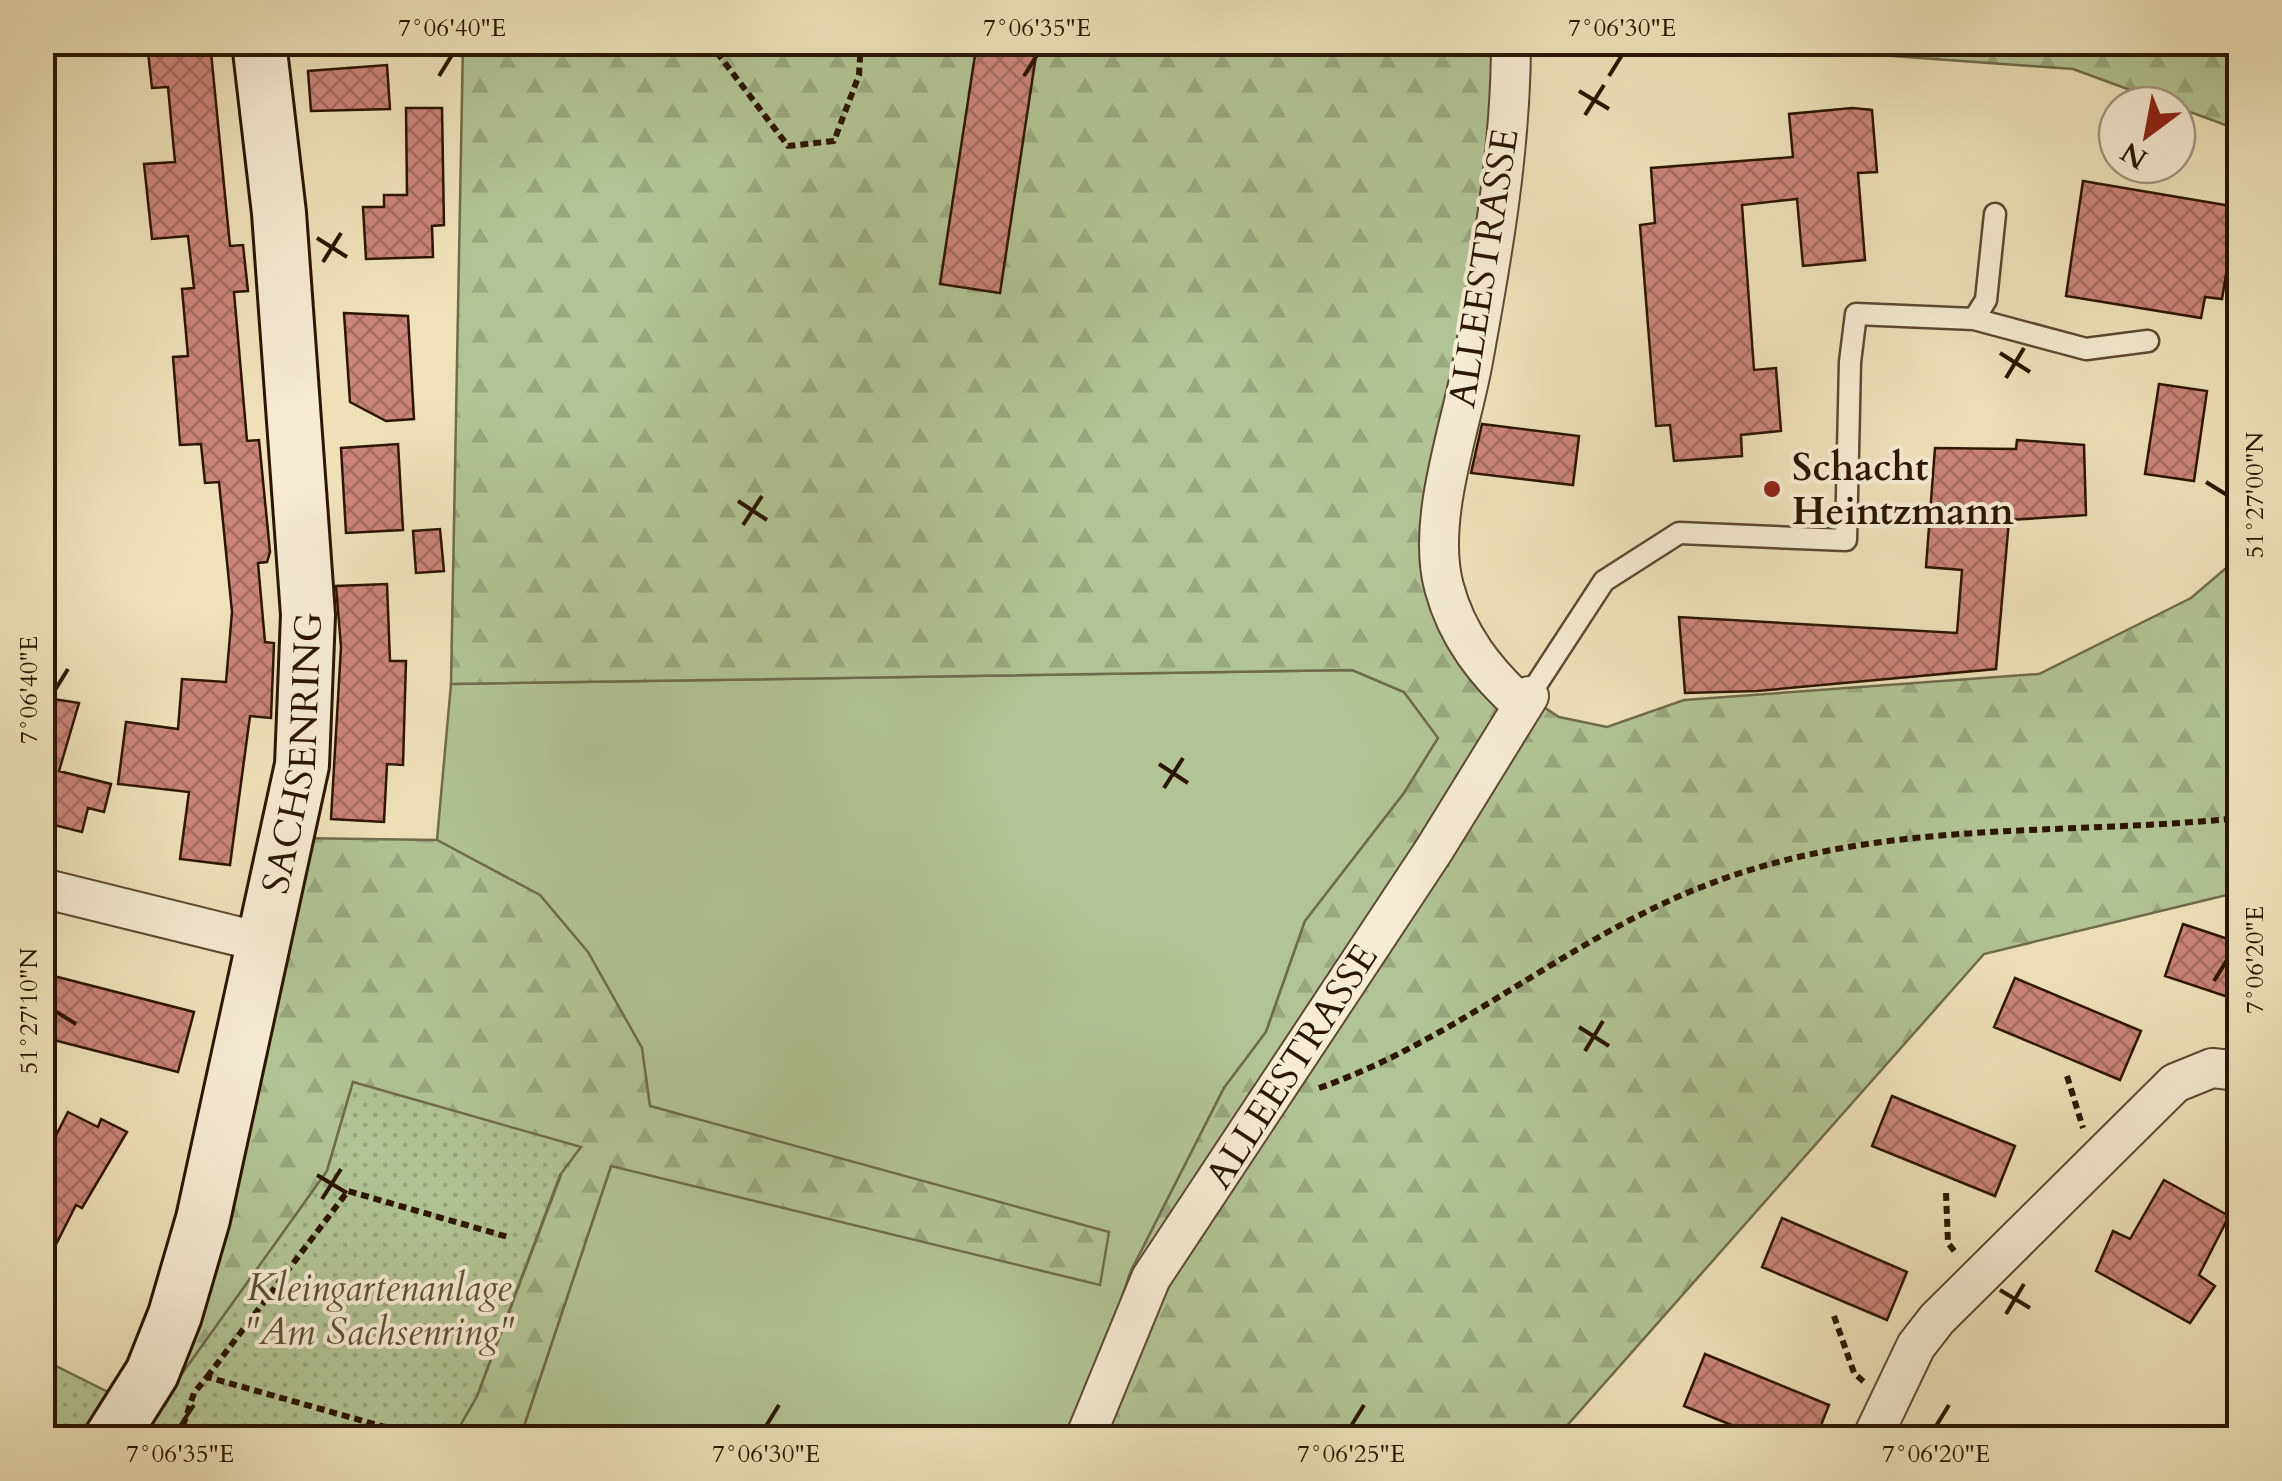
<svg xmlns="http://www.w3.org/2000/svg" width="2282" height="1481" font-family="Cardo,serif">
<style>
.grass{fill:#b2c495;stroke:#6f6c4c;stroke-width:2.5}
.forest{fill:url(#forest-firs);stroke:#6f6c4c;stroke-width:2.5}
.garden{fill:url(#garden-dots);stroke:#6f6c4c;stroke-width:2.5}
.building{fill:url(#building-cross-hatch);stroke:#2c1503;stroke-width:2.5}
.lines{fill:none;stroke-linecap:round;stroke-linejoin:round}
.lane-casing{stroke:#5d4831;stroke-width:25}
.street-casing{stroke:#5d4831;stroke-width:42}
.secondary-casing{stroke:#2c1503;stroke-width:58}
.path{stroke:#2c1503;stroke-width:6;stroke-dasharray:8 5;stroke-linecap:butt}
.lane{stroke:#f5ecd3;stroke-width:20}
.street{stroke:#f5ecd3;stroke-width:38}
.secondary{stroke:#f5ecd3;stroke-width:52}
.ticks{fill:none;stroke:#2c1503;stroke-width:4}
.poi-dot{fill:#8f2418;stroke:#f5ecd3;stroke-width:4}
.labels{text-anchor:middle;stroke-width:8;stroke-linejoin:round;paint-order:stroke}
.street-label{font-size:38px;fill:#2c1503;stroke:#f5ecd3}
.poi-label{font-size:38px;font-weight:bold;fill:#2c1503;stroke:#f5ecd3;text-anchor:start}
.park-label{font-size:38px;font-style:italic;fill:#5b5236;stroke:#f5ecd3}
.neatline{fill:none;stroke:#2c1503;stroke-width:4}
.ticks-label{font-size:25px;text-anchor:middle;fill:#2c1503}
</style>
<defs>
<pattern id="forest-firs" width="22" height="20" patternUnits="userSpaceOnUse" patternTransform="scale(2.5)"><rect width="22" height="20" fill="#b2c495"/><path d="M5 1l3.5 6h-7zM16 11l3.5 6h-7z" fill="#99a87f"/></pattern>
<pattern id="garden-dots" width="8" height="8" patternUnits="userSpaceOnUse" patternTransform="scale(2.5)"><rect width="8" height="8" fill="#b2c495"/><path d="M2 2h.1M6 6h.1" fill="none" stroke="#99a87f" stroke-width="1.8" stroke-linecap="round"/></pattern>
<pattern id="building-cross-hatch" width="8" height="8" patternUnits="userSpaceOnUse" patternTransform="scale(2.5)"><rect width="8" height="8" fill="#cc857a"/><path d="M0 0l8 8M0 8l8-8" fill="none" stroke="#a66c62"/></pattern>
</defs>
<rect width="100%" height="100%" fill="#efe2bb"/>
<filter id="stains"><feTurbulence type="fractalNoise" baseFrequency=".002" numOctaves="4"/><feColorMatrix values="0 0 0 0 .2 0 0 0 0 .09 0 0 0 0 .02 0 0 0 .5 -.17"/></filter>
<radialGradient id="worn" r=".72"><stop offset=".6" stop-color="#630" stop-opacity="0"/><stop offset="1" stop-color="#630" stop-opacity=".3"/></radialGradient>
<path class="grass" d="M1353,670l51,22 35,45 -35,56 -99,128 -39,111 -42,56 -93,183 -52,152 5,15h-564l91,-272 -174,-326 14,-156z"/>
<path class="forest" d="M463,43h1067l-2,63 -42,257 -27,104 -3,82 3,37 45,84 32,32 23,15 48,10 77,-27 355,-26 152,-76 48,-41v335l-255,62 -428,484h-454l-23,-15 52,-152 93,-183 42,-56 39,-111 99,-128 34,-55 -34,-46 -52,-22 -901,14z
M1755,43h484v87l-166,-61 -318,-23z
M294,838l143,2 103,55 48,57 54,96 8,58 459,126 -9,53 -489,-119 -91,272h-67l24,-42 84,-221 -208,-93 -26,89 -173,243z"/>
<path class="garden" d="M353,1082l228,65 -21,28 -83,221 -24,42h-317l191,-267z
M42,1359l96,48 -21,31h-74z"/>
<path class="building" d="M164,42h46l20,204 13,-1 5,46 -14,1 13,149 12,-1 11,112 -3,10 -9,1 7,79 9,1 -3,75 -21,-2 -20,149 -50,-6 9,-67 -71,-8 8,-62 52,7 4,-50 44,3 6,-70 -13,-130 -14,1 -4,-39 -21,1 -7,-88 15,-1 -6,-67 12,-1 -6,-52 -36,3 -8,-75 31,-2 -7,-75 -16,1 -4,-36 16,-2z
M977,42h61l-38,251 -60,-9z
M387,65l3,44 -79,2 -3,-40z
M406,108h36l2,117 -12,1 1,31 -67,2 -3,-52h21v-12h23z
M1852,108l20,2 5,62 -19,1 7,87 -62,6 -6,-67 -55,6 12,165 22,-2 5,63 -40,4 1,21 -68,5 -4,-36 -14,1 -16,-201 15,-2 -4,-55 142,-11 -4,-43z
M2083,181l154,26 -15,92 -17,-2 -4,21 -135,-22z
M344,313l64,3 6,103 -28,2 -36,-19z
M2159,384l48,7 -13,90 -49,-7z
M1482,424l97,12 -6,49 -102,-12z
M2017,440l67,5 2,70 -77,5 -13,149 -239,22 -72,2 -6,-76 278,16 5,-63 -36,-3 9,-119 81,1z
M398,444l5,86 -57,3 -5,-85z
M440,529l4,42 -28,2 -3,-42z
M387,584l3,77h16l-3,104 -16,-1 -3,58 -53,-3 10,-172 -5,-61z
M47,698l32,5 -20,68 52,13 -7,28 -16,-4 -6,24 -40,-10v-109z
M2183,924l57,19v58l-75,-25z
M42,973l152,39 -16,60 -136,-35z
M2015,978l126,53 -21,49 -126,-53z
M1892,1096l123,50 -20,50 -123,-50z
M68,1112l30,15 3,-8 26,13 -45,76 -6,-3 -34,67v-129l8,4z
M2164,1180l65,36 -30,59 16,11 -25,37 -94,-52 17,-40 17,8z
M1782,1218l125,54 -20,48 -125,-53z
M1705,1354l124,51 -13,33h-52l-80,-32z"/>
<g class="lines">
<g class="lane-casing">
<path id="lane" d="M1974,319l112,30 62,-8
M1529,696l75,-115 75,-48 167,7 4,-178 6,-48 118,5 12,-19 9,-86"/>
</g>
<g class="street-casing">
<path id="street" d="M1511,42c0,107 -19,215 -38,319 -12,67 -47,159 -29,226 13,49 42,86 79,119
M42,888l223,55
M1085,1438l66,-160 283,-428 95,-154
M1872,1438l44,-92 21,-27 238,-236 37,-15 28,3"/>
</g>
<g class="secondary-casing">
<g id="secondary">
<path id="s1" d="M111,1438l41,-65 23,-58 28,-96 99,-454 6,-150 -29,-402 -20,-171"/>
</g>
</g>
<path class="path" d="M709,42l79,104 46,-5 25,-66 2,-33
M2067,1076l16,52
M1319,1088c135,-47 243,-144 375,-198 178,-73 359,-53 546,-72
M1946,1193l2,50 8,10
M1834,1316l20,57 10,9
M207,1377l141,-186 160,46
M179,1438l15,-45 13,-16 217,61"/>
<use href="#lane" class="lane"/>
<use href="#street" class="street"/>
<use href="#secondary" class="secondary"/>
</g>
<path class="ticks" d="M439,76l13,-21M1024,76l13,-21M1609,76l13,-21M1579,91l30,18M1585,115l19,-30M317,238l30,19M323,262l18,-29M2000,353l30,19M2006,378l18,-30M2206,482l21,13M738,501l29,19M743,525l19,-29M55,690l13,-21M1159,764l29,19M1164,788l19,-30M2214,981l13,-21M55,1011l21,13M1579,1027l30,19M1585,1051l18,-30M317,1175l30,18M322,1199l19,-30M2000,1290l30,18M2006,1314l18,-30M180,1426l14,-21M766,1426l13,-21M1351,1426l13,-21M1936,1426l13,-21"/>
<circle class="poi-dot" cx="1772" cy="489" r="10"/>
<g class="labels">
<g class="street-label">
<text transform="translate(1483 268) rotate(-81)" y="13">ALLEESTRASSE</text>
<text dy="13" stroke="none"><textPath href="#s1" startOffset="715">SACHSENRING</textPath></text>
<text transform="translate(1291 1066) rotate(-57)" y="13">ALLEESTRASSE</text>
</g>
<g class="poi-label">
<text x="1792" y="480">Schacht<tspan x="1792" dy="44">Heintzmann</tspan></text>
</g>
<g class="park-label">
<text x="379" y="1300">Kleingartenanlage<tspan x="379" dy="44">"Am Sachsenring"</tspan></text>
</g>
</g>
<rect width="2282" height="1481" fill="none" stroke="#efe2bb" stroke-width="110"/>
<g transform="translate(2147 135) rotate(212)"><circle r="48" fill="#f5ecd3" stroke="#a59680" stroke-width="2.5"/>
<path d="M0-8L18 38L0 25L-18 38Z" fill="#8f2418"/>
<text y="-15" font-size="28" font-weight="bold" text-anchor="middle" fill="#2c1503">N</text>
</g>
<rect x="55" y="55" width="2172" height="1371" class="neatline"/>
<g class="ticks-label">
<text x="452" y="36">7°06'40"E</text>
<text x="1037" y="36">7°06'35"E</text>
<text x="1622" y="36">7°06'30"E</text>
<text transform="translate(2254 495) rotate(-90)" y="9">51°27'00"N</text>
<text transform="translate(28 690) rotate(-90)" y="9">7°06'40"E</text>
<text transform="translate(2254 960) rotate(-90)" y="9">7°06'20"E</text>
<text transform="translate(28 1011) rotate(-90)" y="9">51°27'10"N</text>
<text x="180" y="1462">7°06'35"E</text>
<text x="766" y="1462">7°06'30"E</text>
<text x="1351" y="1462">7°06'25"E</text>
<text x="1936" y="1462">7°06'20"E</text>
</g>
<rect width="100%" height="100%" filter="url(#stains)"/>
<rect width="100%" height="100%" fill="url(#worn)"/>
</svg>
